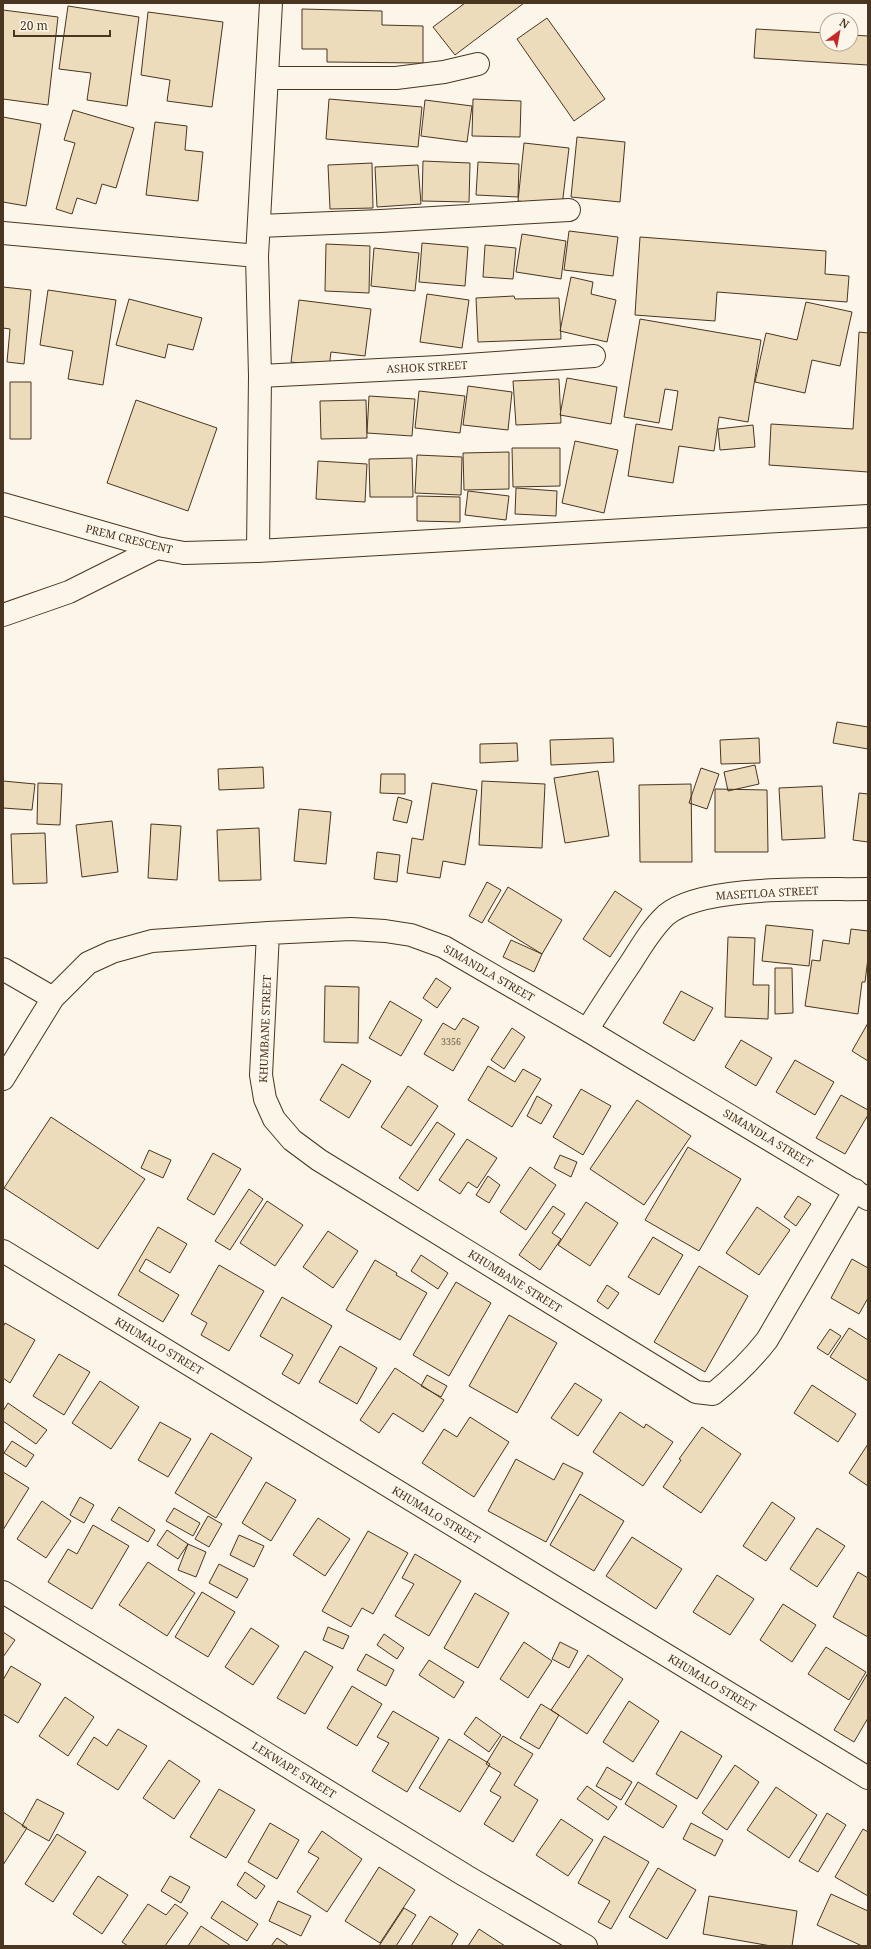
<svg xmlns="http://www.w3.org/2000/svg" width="871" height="1949" font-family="'Noto Serif',serif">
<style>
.building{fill:#ecdcbc;stroke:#4a3520}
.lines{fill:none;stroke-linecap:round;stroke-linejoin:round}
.street-casing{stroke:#4a3520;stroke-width:24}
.street{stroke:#fbf6e9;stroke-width:22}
.labels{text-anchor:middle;stroke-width:3;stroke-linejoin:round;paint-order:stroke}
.number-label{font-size:9px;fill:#725f47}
.street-label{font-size:11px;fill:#4a3520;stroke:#fbf6e9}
</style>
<rect width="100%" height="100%" fill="#fbf6e9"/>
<path class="building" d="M465,3h59l-69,52 -22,-28z
M68,6l71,11 -12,89 -40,-6 4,-27 -32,-4z
M302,9l80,2v14l41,1v37l-96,-1v-13h-25z
M3,10l55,7 -10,88 -45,-6z
M148,12l75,10 -11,85 -45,-6 3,-21 -29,-5z
M547,18l58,81 -31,22 -57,-82z
M756,29l71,4v11h24v-9l17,1v29l-114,-7z
M329,99l93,8 -4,40 -92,-8z
M473,99l48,2 -1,36 -48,-1z
M425,100l47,6 -5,36 -46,-6z
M73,110l61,18 -18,60 -14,-4 -6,20 -19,-6 -5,16 -16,-5 19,-66 -11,-3z
M3,117l38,7 -15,82 -23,-4z
M155,122l32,4 -2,24 18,2 -5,49 -52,-6z
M577,137l48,5 -5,60 -49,-5z
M524,143l45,5 -7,58 -44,-5z
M423,161l47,2 -1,39 -47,-1z
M478,162l41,2 -1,33 -42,-2z
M372,163l1,45 -43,1 -2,-44z
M418,165l3,39 -44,3 -2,-40z
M569,231l49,6 -5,39 -49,-6z
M522,234l44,7 -5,38 -45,-7z
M640,237l186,14 -1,23 24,2 -2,26 -130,-10 -2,29 -80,-6z
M422,243l46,4 -3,39 -46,-4z
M326,244l44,2 -1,47 -44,-2z
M485,245l31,3 -3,31 -30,-2z
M374,248l45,5 -4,38 -44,-5z
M571,277l22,5 -2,12 25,6 -9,42 -47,-11z
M3,287l28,3 -7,74 -17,-2 3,-33 -7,-1z
M48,290l68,10 -13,85 -35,-6 5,-28 -33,-6z
M427,294l42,6 -7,48 -42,-6z
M514,296l1,3 44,-1 2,41 -83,3 -2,-44z
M129,299l73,19 -9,32 -25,-6 -3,14 -49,-13z
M299,300l72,9 -6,47 -34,-4 -2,15 -38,-5z
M806,302l46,10 -12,54 -28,-6 -7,33 -50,-11 11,-49 31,7z
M640,319l121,21 -13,82 -29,-5 -5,34 -35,-5 -6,37 -45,-7 8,-52 36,6 6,-39 -13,-2 -6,34 -35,-6z
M859,332l9,1v139l-99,-7 2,-41 82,5z
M567,378l50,9 -6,37 -51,-9z
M559,379l2,44 -45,2 -3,-44z
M10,382h21v57h-21z
M468,386l44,6 -4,38 -45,-5z
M419,391l46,5 -5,37 -45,-5z
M369,396l46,3 -3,37 -45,-3z
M136,400l81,28 -29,83 -81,-28z
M366,400l1,38 -46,1 -1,-38z
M753,425l2,22 -35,3 -2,-21z
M575,441l43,9 -14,63 -42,-10z
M512,448h48v38l-47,1z
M509,452v37l-45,1 -1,-37z
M417,455l45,2 -1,38 -46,-2z
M412,458l1,39h-43l-1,-38z
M318,461l49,3 -2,38 -49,-3z
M516,488l41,3 -1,25 -41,-2z
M468,491l41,5 -3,24 -41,-5z
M417,496l43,1v25l-43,-1z
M837,722l31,5v22l-35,-6z
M613,738l1,24 -63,3 -1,-25z
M759,738l1,25 -39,1 -1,-24z
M517,743l1,18 -38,2v-19z
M755,765l4,19 -31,7 -4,-19z
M263,767l1,21 -45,2 -1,-21z
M701,768l18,6 -12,35 -18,-6z
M598,771l11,65 -44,7 -11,-65z
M381,774h24v20l-25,-1z
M3,781l32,3 -3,26 -29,-2z
M482,781l63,3 -3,64 -63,-3z
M38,783l24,1 -2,41 -23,-1z
M432,783l45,7 -12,75 -22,-4 -3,17 -33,-5 5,-35 11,2z
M691,784l1,78h-52l-1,-77z
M822,786l3,52 -43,2 -3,-52z
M715,789l52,1 1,62h-53z
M859,793l9,1v48l-15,-2z
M398,797l14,4 -5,22 -14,-3z
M299,809l32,3 -5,52 -32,-3z
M112,821l6,51 -36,5 -6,-52z
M151,824l30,2 -4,54 -29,-2z
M259,828l2,52 -42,1 -2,-51z
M45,833l2,50 -34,1 -2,-50z
M377,852l23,3 -3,27 -23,-3z
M487,882l14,8 -19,33 -13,-7z
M508,887l54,33 -20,34 -54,-33z
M615,891l27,18 -32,48 -27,-18z
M766,925l47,5 -4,36 -47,-5z
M851,929l17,2v27l-3,24h-3l-4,32 -53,-8 7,-46 8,1 3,-21 26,4z
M728,937l27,1 -2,47h16l-1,34 -43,-2z
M511,940l31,14 -8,18 -31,-15z
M775,968h17l1,45 -18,1z
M436,978l15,10 -14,20 -14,-10z
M325,986l34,1 -1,56 -34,-1z
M681,991l32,17 -19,33 -31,-18z
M390,1001l32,19 -21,36 -32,-18z
M463,1018l16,9 -26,44 -29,-17 19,-31 12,7z
M868,1023v38l-16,-10z
M512,1028l13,9 -21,32 -13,-9z
M741,1040l31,18 -16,28 -31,-19z
M795,1060l39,22 -19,33 -39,-23z
M342,1064l29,17 -22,37 -29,-18z
M488,1066l27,16 8,-13 18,10 -29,48 -44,-27z
M408,1086l30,20 -27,40 -30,-19z
M581,1089l30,17 -28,49 -30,-18z
M841,1095l27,15v5l-23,39 -29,-16z
M537,1096l15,9 -11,19 -14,-8z
M637,1100l54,36 -47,69 -54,-36z
M51,1117l94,62 -47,70 -94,-61z
M437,1122l18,12 -37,57 -19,-13z
M467,1139l30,19 -20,30 -9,-6 -8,12 -21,-14z
M688,1147l53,32 -42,72 -54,-31z
M149,1150l22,10 -8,18 -22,-10z
M213,1153l28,16 -27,46 -27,-16z
M560,1155l17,7 -6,15 -17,-9z
M530,1167l26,18 -30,45 -26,-18z
M488,1176l12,9 -11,18 -13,-8z
M249,1189l14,10 -33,51 -15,-9z
M798,1196l13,8 -15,22 -12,-9z
M267,1201l36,24 -28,41 -35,-23z
M586,1202l32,21 -28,43 -32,-21z
M553,1206l12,8 -13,19 9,6 -21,31 -21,-15z
M757,1207l33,23 -31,45 -33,-22z
M158,1227l29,17 -17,29 -24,-14 -7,12 40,24 -16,27 -45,-27z
M328,1231l30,20 -25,37 -30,-21z
M653,1237l30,18 -24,40 -31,-18z
M421,1255l27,18 -10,16 -27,-18z
M852,1259l16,9v30l-9,16 -28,-16z
M375,1260l22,13 -1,2 31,18 -27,47 -54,-30z
M219,1265l45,26 -35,60 -28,-16 6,-12 -16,-9z
M699,1266l49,30 -43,76 -51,-30z
M456,1282l35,21 -42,73 -36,-21z
M607,1285l12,8 -11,16 -11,-8z
M282,1297l50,29 -33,58 -17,-10 11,-19 -33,-19z
M509,1315l48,28 -40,70 -48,-27z
M5,1323l30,17 -25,43 -7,-5v-51z
M849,1328l19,12v41l-38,-24z
M830,1329l11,7 -13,19 -11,-7z
M340,1346l37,22 -20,36 -38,-22z
M59,1354l31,18 -26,43 -31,-19z
M395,1368l49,32 -21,32 -30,-19 -14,20 -19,-13z
M427,1375l20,11 -6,11 -20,-11z
M100,1381l39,26 -28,42 -39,-26z
M575,1383l27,17 -24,36 -27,-18z
M812,1385l44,29 -18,28 -44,-29z
M8,1403l39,27 -11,14 -33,-23v-10z
M620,1412l24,16 2,-4 27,18 -30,44 -50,-34z
M470,1417l39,25 -35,55 -52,-34 22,-34 13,8z
M160,1422l31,17 -23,38 -30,-17z
M702,1427l39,27 -40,59 -38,-26 18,-27 -2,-1z
M211,1433l41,25 -36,60 -41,-25z
M12,1441l22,14 -8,12 -22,-14z
M868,1444v42l-19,-13z
M516,1459l38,21 9,-17 20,10 -37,69 -58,-31z
M3,1472l26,16 -26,42z
M266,1482l30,18 -25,41 -29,-18z
M580,1494l44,27 -30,50 -44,-26z
M80,1497l14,8 -10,18 -14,-8z
M42,1501l29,20 -25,37 -29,-19z
M772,1502l23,16 -29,43 -23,-15z
M119,1507l36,23 -7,12 -37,-22z
M174,1508l26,15 -7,13 -27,-15z
M208,1516l14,8 -13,23 -14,-8z
M318,1518l32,21 -25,37 -32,-21z
M93,1525l36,21 -37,63 -44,-27 20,-33 9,5z
M817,1528l28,18 -28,41 -27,-18z
M167,1530l21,14 -10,15 -21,-14z
M368,1531l40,22 -35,61 -11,-6 -11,19 -29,-16z
M239,1535l25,11 -10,21 -24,-12z
M632,1537l50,32 -26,40 -50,-33z
M188,1544l18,8 -10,25 -18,-7z
M415,1554l46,27 -32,55 -34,-20 19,-32 -12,-6z
M148,1562l47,31 -28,43 -48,-31z
M219,1564l29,15 -11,19 -28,-15z
M858,1572l10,6v59l-35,-20z
M717,1575l37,24 -24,36 -37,-23z
M202,1592l33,20 -27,45 -33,-20z
M475,1593l34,20 -31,55 -34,-20z
M783,1604l33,21 -24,37 -32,-22z
M328,1627l21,9 -6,13 -20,-9z
M251,1628l28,18 -26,39 -28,-18z
M3,1632l12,8 -12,17z
M384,1634l20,14 -7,11 -20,-14z
M524,1642l28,19 -24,37 -28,-19z
M560,1642l18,9 -9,17 -17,-9z
M826,1647l40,25 -17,28 -41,-26z
M305,1651l28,16 -28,47 -28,-16z
M366,1654l28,16 -8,16 -29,-16z
M588,1655l35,24 -36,55 -36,-24z
M429,1660l35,22 -10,16 -35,-23z
M11,1666l30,18 -23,39 -15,-9v-34z
M868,1673v45l-14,24 -20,-12z
M352,1686l30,18 -25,42 -30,-18z
M65,1697l29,20 -26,39 -29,-20z
M629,1701l30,20 -26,41 -30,-20z
M541,1704l18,11 -20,34 -19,-11z
M393,1711l46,27 -32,54 -35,-21 17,-28 -12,-6z
M476,1717l25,18 -12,17 -25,-18z
M118,1729l29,17 -29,44 -41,-26 17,-27 13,9z
M681,1731l41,25 -25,43 -41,-25z
M503,1736l30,18 -19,31 24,15 -25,42 -29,-18 17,-27 -11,-6 11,-18 -15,-9z
M449,1739l41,25 -30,48 -41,-24z
M169,1760l31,21 -26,38 -31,-21z
M735,1765l24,17 -32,48 -25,-17z
M607,1767l25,15 -11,18 -25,-14z
M638,1782l39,24 -14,22 -38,-24z
M587,1786l30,21 -9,13 -31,-21z
M776,1787l41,28 -28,43 -42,-28z
M219,1789l36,21 -29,48 -36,-21z
M37,1799l27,14 -15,28 -27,-15z
M3,1812l24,16 -24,37z
M827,1813l19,12 -28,47 -19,-11z
M561,1819l32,21 -25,36 -32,-21z
M270,1823l29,17 -22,39 -29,-17z
M691,1823l32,17 -8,16 -32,-17z
M863,1829l5,3v64l-33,-19z
M322,1831l40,28 -35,53 -30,-20 22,-34 -11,-6z
M57,1834l29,18 -33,50 -28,-18z
M604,1836l45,26 -38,67 -13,-7 12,-21 -32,-18z
M379,1867l36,23 -35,53 -35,-22z
M658,1868l38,22 -29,49 -38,-22z
M245,1872l20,14 -9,13 -19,-14z
M98,1876l30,19 -26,39 -29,-20z
M170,1876l20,11 -9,16 -20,-12z
M831,1894l37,17v35h-6l-45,-21z
M709,1896l88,15 -5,35h-21l-68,-12z
M222,1901l36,23 -11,17 -36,-23z
M278,1901l33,15 -10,20 -32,-15z
M148,1904l18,11 9,-11 13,9 -23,33h-37l-6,-4z
M404,1908l12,7 -20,31h-17z
M430,1916l28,18 -7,12h-40z
M201,1926l30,20h-43z
M479,1929l26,17h-37z
M277,1938l12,8h-18z"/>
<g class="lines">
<g class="street-casing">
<path id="street" d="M267,78h129l48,-6 34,-8
M259,226l122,-5 188,-11
M3,233l254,23
M260,376l179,-9 155,-11
M3,504l154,44 27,5 74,-2 610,-35
M258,551l2,-175 -3,-120 14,-253
M3,615l66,-23 88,-44
M268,933l-7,142 4,24 9,20 18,21 27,20 377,232 17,2c21,-17 37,-32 54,-54l88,-150
M3,969l50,29
M587,1030c14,-22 28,-44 43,-66 11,-17 21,-35 36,-49 37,-31 153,-25 202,-26
M3,1079l50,-81 35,-35 24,-11 40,-11 116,-8 83,-4 34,2 26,4 33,12 143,83 281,169
M3,1251l865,527
M3,1592l463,284 120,70"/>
</g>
<use href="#street" class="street"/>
</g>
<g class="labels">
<g class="number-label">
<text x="451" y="1045">3356</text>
</g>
<g class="street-label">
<text transform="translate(427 367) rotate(-3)" y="4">ASHOK STREET</text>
<text transform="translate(129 539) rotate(14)" y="4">PREM CRESCENT</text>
<text transform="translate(767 893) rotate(-3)" y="4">MASETLOA STREET</text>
<text transform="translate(489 973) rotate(30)" y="4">SIMANDLA STREET</text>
<text transform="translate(265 1029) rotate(-88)" y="4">KHUMBANE STREET</text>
<text transform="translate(768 1138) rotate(31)" y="4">SIMANDLA STREET</text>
<text transform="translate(515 1281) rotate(32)" y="4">KHUMBANE STREET</text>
<text transform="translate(159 1346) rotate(31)" y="4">KHUMALO STREET</text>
<text transform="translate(436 1515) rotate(31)" y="4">KHUMALO STREET</text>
<text transform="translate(712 1683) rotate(31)" y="4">KHUMALO STREET</text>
<text transform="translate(294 1770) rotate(32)" y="4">LEKWAPE STREET</text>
</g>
</g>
<rect width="871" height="1949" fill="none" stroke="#4a3520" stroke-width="8"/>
<g transform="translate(839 32) rotate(32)"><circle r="19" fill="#fbf6e9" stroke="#b4a999"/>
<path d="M0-3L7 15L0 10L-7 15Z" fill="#c62828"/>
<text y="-6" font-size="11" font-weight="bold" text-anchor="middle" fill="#4a3520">N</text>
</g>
<path d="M14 30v6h96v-6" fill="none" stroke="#4a3520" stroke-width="2"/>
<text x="20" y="30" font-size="12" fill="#4a3520" stroke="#fbf6e9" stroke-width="3" paint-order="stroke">20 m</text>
</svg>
